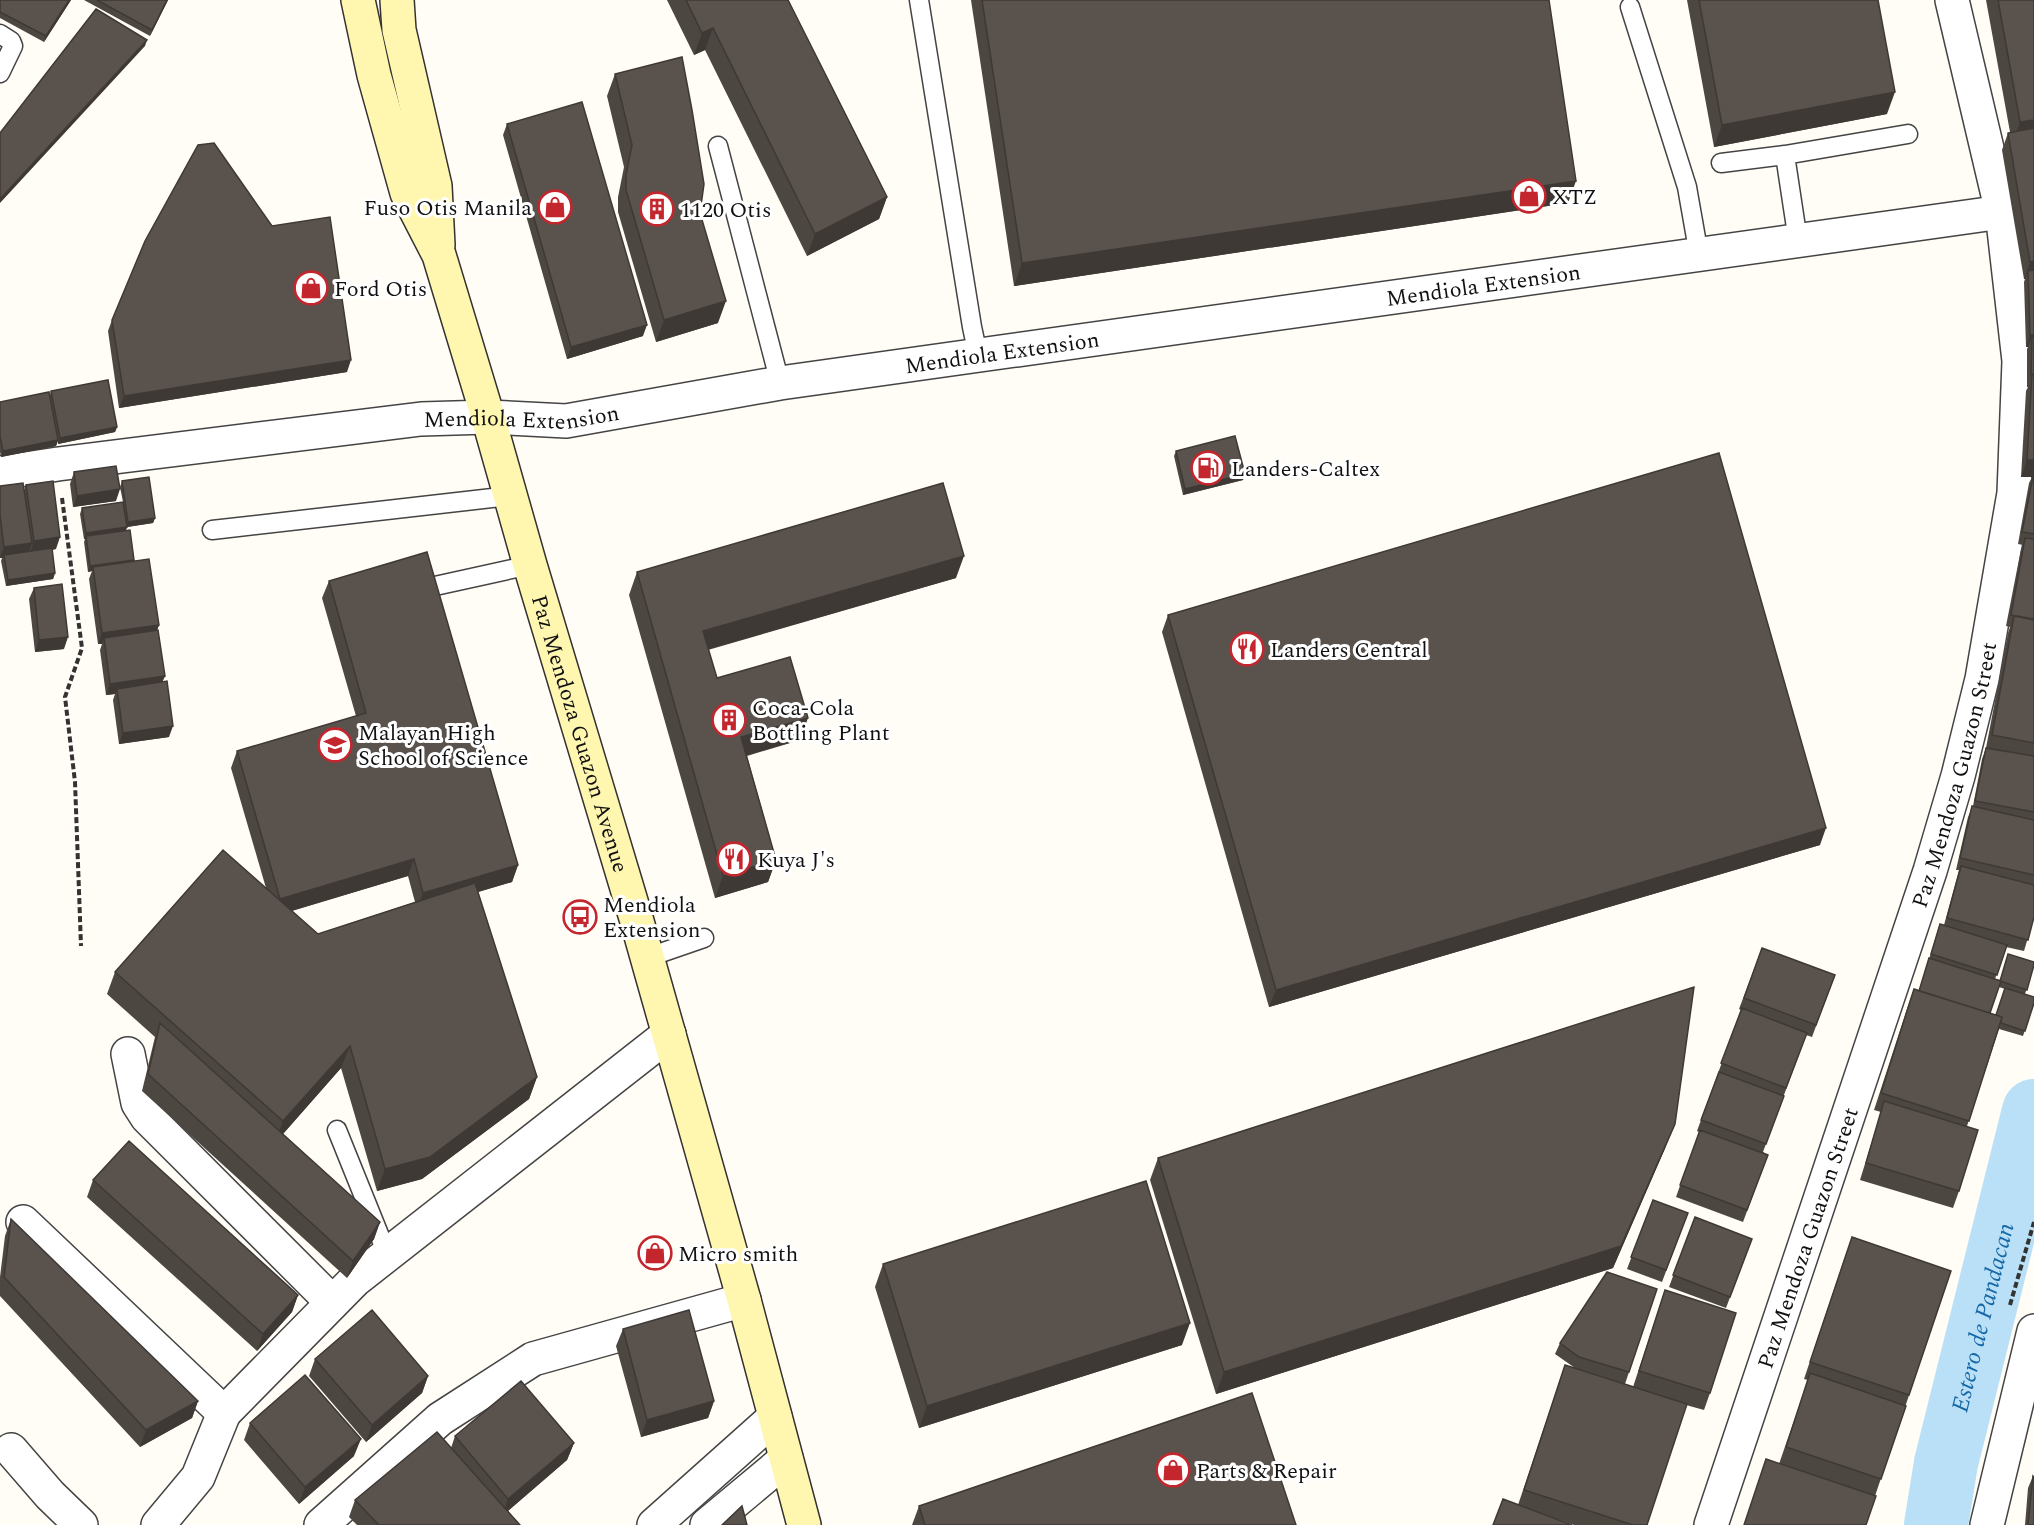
<svg xmlns="http://www.w3.org/2000/svg" width="2034" height="1525" font-family="Spectral,serif">
<style>
.lines{fill:none;stroke-linecap:round;stroke-linejoin:round}
.river{stroke:#b9e0f7;stroke-width:64}
.lane-casing{stroke:#444;stroke-width:21}
.street-casing{stroke:#444;stroke-width:36}
.secondary-casing{stroke:#333;stroke-width:36}
.path{stroke:#333;stroke-width:4;stroke-dasharray:6 3;stroke-linecap:butt}
.lane{stroke:#fff;stroke-width:18}
.street{stroke:#fff;stroke-width:33}
.secondary{stroke:#fff6b0;stroke-width:33}
.wall{fill:#4d4742;fill-rule:evenodd}
.shaded-wall{fill:#3f3936}
.building{fill:#5a524d;stroke:#3f3936;stroke-width:1.5}
.labels{text-anchor:middle;stroke-width:6;stroke-linejoin:round;paint-order:stroke}
.poi-label{font-size:22px;fill:#111;stroke:#fff;text-anchor:start}
.street-label{font-size:22px;fill:#111;stroke:#fff}
.water-label{font-size:24px;font-style:italic;fill:#1768a6;stroke:#fff}
</style>
<rect width="100%" height="100%" fill="#fffdf5"/>
<g class="lines">
<path class="river" id="s1" d="M1936,1525l10,-62 88,-352"/>
<g class="lane-casing">
<path id="lane" d="M919,0l53,327 6,28
M1630,7l57,180 12,68
M0,34l11,7 2,5 -13,27
M718,146l62,237
M1785,155l123,-21
M1721,163l64,-8 13,86
M212,530l298,-34
M435,586l95,-21
M646,958l58,-20
M337,1130l50,124"/>
</g>
<g class="street-casing">
<g id="street">
<path id="s2" d="M0,473l58,-9 363,-45 67,-2 78,4 214,-38 1222,-171"/>
<path d="M128,1054l10,49 9,14 185,185"/>
<path d="M23,1222l201,191 -26,64 -40,48"/>
<path d="M224,1413l131,-133 314,-246"/>
<path d="M11,1450l39,45 31,30"/>
<path d="M321,1525l119,-106 93,-60 211,-59"/>
<path d="M654,1525l121,-108"/>
<path d="M707,1525l79,-66"/>
<path id="s3" d="M1711,1525l219,-654 28,-95 24,-97 32,-186 5,-132 -17,-149 -50,-212"/>
<path d="M1987,1525l47,-194"/>
</g>
</g>
<g class="secondary-casing">
<g id="secondary">
<path id="s4" d="M358,0l16,75 33,118 32,62 49,162 42,148 106,353 108,382 60,225"/>
<path d="M397,0l2,30 36,156 3,59"/>
</g>
</g>
<path class="path" d="M62,498l20,150 -17,49 10,85 6,164
M2010,1305l24,-83"/>
<use href="#lane" class="lane"/>
<use href="#street" class="street"/>
<use href="#secondary" class="secondary"/>
</g>
<path class="wall" d="M0,0h71l-27,42 -44,-24z
M84,0h84l-18,36z
M667,0h121l99,197 -8,22 -72,37 -102,-206 -11,5z
M971,0h578l19,203 -554,83z
M1687,0h191l9,114 -173,33z
M1986,0h48v917l-10,34 -18,-4 -11,32 5,2 34,-16 -9,29 9,9 -11,33 -24,-7 -32,97 -8,65 -6,17 -93,-28 21,-68 -7,-2 34,-104 6,-17 5,2 21,-67 4,1 15,-55h-3l12,-53 5,-11 9,-47 4,-11 22,-115 2,-6 -4,-1 15,-77 2,-4 -5,-1 11,-61 3,-6h-11l5,-86 2,-4h-1v-38l1,-2h-2l-2,-65 1,-3h-1l-22,-129 6,-17 2,-1zM1999,987l6,2 -9,26 -6,-2z
M615,74l85,139 18,110 -62,19 -38,-130v-15l6,-30 -17,-71z
M507,124l136,212 -76,23 -64,-224z
M112,320l235,52 -228,36 -11,-77z
M51,391l66,36 -2,5 -57,12v-3l-2,5 -55,11 -1,-5v-50l50,-7z
M1176,451l69,23 -2,6 -60,15 -9,-39z
M74,472l42,29 -43,6 -3,-23z
M122,481l33,37 -2,5 -26,4 -1,3 8,30v1l25,64 -2,5 8,46 -3,6 7,55 -50,7 -6,-44 2,-6 -9,1 -6,-45 2,-6h-4l-9,-65 3,-8 -4,1 -4,-30 1,-3h-1l-4,-25 2,-6 41,-6 -3,-15z
M26,485l30,64 -4,1 3,23 -2,6 -47,7 -5,-25 1,-3h-2v-72l24,4z
M637,572l319,6 -248,72 9,28 83,62 -53,16 29,104 -8,22 -53,16 -86,-303z
M329,581l189,284 -6,17 -34,10 59,185 -8,22 -107,80 -45,12 -36,-123 -58,66 97,88 -6,17 -27,39 -205,-187 13,-54 -48,-43 8,-22 151,-84 -35,-120 6,-17 119,-35 -34,-118zM408,876l7,26 -97,32 -26,-23z
M34,588l30,61 -29,3 -6,-53z
M1168,615l652,230 -551,162 -107,-375z
M1762,948l73,27 -23,62 -6,-2 -43,117 5,3 -25,67 -67,-25 23,-65 -2,-1 44,-121 -2,-1z
M1666,1146l-53,122 -397,126 -66,-214 8,-22z
M93,1180l205,115 -6,17 -35,39 -170,-154z
M1653,1200l35,13 -26,69 -35,-13z
M1695,1217l57,22 -26,69 -57,-21z
M11,1219l187,182 -6,17 -52,29 -140,-151v-19l5,-41z
M1846,1254l105,17 -76,225 -96,-32 29,-84 -4,-1z
M883,1264l299,81 -263,83 -44,-141z
M1665,1290l45,103 -6,17 -18,-5 -39,120h-73l-56,-20 47,-140 68,22z
M623,1329l91,72 -6,17 -67,19 -25,-91z
M1560,1343l69,29 -4,12 -50,-16 -20,-14z
M315,1359l113,17 -6,17 -56,49 -57,-66z
M250,1423l104,33 -55,48 -55,-64z
M455,1436l119,7 -7,17 -59,51 12,14h-163l-8,-8 6,-17 96,-52z
M2033,1476l1,49h-9l3,-37z
M919,1506l377,19h-384z"/>
<path class="shaded-wall" d="M69,0h2l-27,42 2,-6z
M167,0h1l-18,36 2,-6z
M713,28l-8,22 -11,5 8,-22z
M147,40l-2,6 -145,157v-4z
M1895,92l-8,22 -173,33 8,-22z
M2034,120v20l-22,4 8,-22z
M1576,181l-8,22 -554,83 8,-23z
M887,197l-8,22 -72,37 8,-22z
M2034,261v16l-6,-6 -3,8h-1l6,-17z
M726,301l-8,22 -62,19 8,-22z
M647,325l-4,11 -76,23 4,-12z
M2030,335h4v11l-2,-9 -4,10h-2z
M351,360l-4,12 -228,36 5,-12z
M117,427l-2,5 -57,12 2,-6z
M58,440l-2,6 -55,11 2,-6z
M2027,460h7v17v-5l-2,5h-11z
M1245,474l-2,6 -60,15 2,-6z
M120,489l-4,12 -43,6 4,-11z
M155,518l-2,5 -26,4 -2,6 -39,3 -1,3h-1l2,-6 40,-6 2,-5z
M60,537l-4,12 -26,4 4,-12z
M32,543l-4,12h-24l-2,3h-2l4,-11z
M964,556l-8,22 -261,75 8,-22z
M134,560l-2,5 -39,2 -1,4 -4,1 2,-6z
M55,573l-2,6 -47,7 2,-6z
M159,625l-4,11 -51,2 -2,6h-4l4,-11z
M68,637l-4,12 -29,3 4,-12z
M165,676l-5,11 -43,2 -2,5 -9,1 4,-11z
M808,718l-8,22 -67,19 8,-22z
M173,726l-4,11 -50,7 4,-11z
M1826,828l-6,17 -551,162 7,-17z
M414,859l-6,17 -134,40 6,-17z
M776,860l-8,22 -53,16 8,-22z
M518,865l-6,17 -95,28 6,-17z
M350,1046l-9,22 -66,75 8,-22z
M537,1077l-8,22 -107,80 -45,12 8,-22z
M1675,1124l-9,22 -53,122 -397,126 8,-22z
M380,1222l-6,17 -27,39 6,-17z
M298,1295l-6,17 -35,39 6,-17z
M1190,1323l-8,22 -263,83 8,-22z
M428,1376l-6,17 -56,49 6,-17z
M198,1401l-6,17 -52,29 6,-17z
M714,1401l-6,17 -67,19 6,-17z
M361,1439l-7,17 -55,48 6,-17z
M574,1443l-7,17 -65,56 6,-17z"/>
<path class="building" d="M0,0h69l-23,36 -46,-24z
M97,0h70l-15,30z
M686,0h102l99,197 -72,37 -102,-206 -11,5z
M982,0h567l27,181 -554,82z
M1699,0h179l17,92 -173,33z
M1998,0h36v120l-14,2z
M96,9l51,31 -147,159v-66z
M682,57l10,53 12,74 -4,29 26,88 -62,19 -38,-130v-15l6,-30 -17,-71z
M582,102l65,223 -76,22 -64,-223z
M2034,128v133l-4,1 -22,-129z
M214,143l58,83 58,-9 21,143 -227,36 -12,-76 33,-79 53,-96z
M2034,270v65h-4l-2,-64z
M2032,337h2v37h-2v1h-1z
M2032,374h2v86h-7z
M108,380l9,47 -57,11 -9,-47z
M49,392l9,48 -55,11 -3,-15v-34z
M1235,436l10,38 -60,15 -9,-38z
M1719,453l107,375 -550,162 -108,-375z
M116,466l4,23 -43,7 -3,-24z
M2034,472v62l-12,-2z
M149,477l6,41 -27,4 -6,-41z
M53,481l7,56 -26,4 -8,-56z
M23,483l9,60 -28,4 -4,-32v-29z
M943,483l21,73 -261,75 14,47 73,-21 18,61 -67,19 35,123 -53,16 -86,-304z
M123,502l4,25 -41,6 -4,-25z
M130,530l4,30 -44,6 -4,-30z
M2025,538l9,1v80l-23,-4z
M52,548l3,25 -47,7 -4,-25z
M427,552l91,313 -95,28 -9,-34 -134,40 -43,-148 129,-38 -37,-132z
M149,559l10,66 -57,8 -9,-66z
M62,584l6,53 -29,3 -5,-52z
M2014,616l20,4v123l-42,-8z
M158,630l7,46 -55,8 -6,-46z
M167,681l6,45 -50,7 -6,-44z
M1986,748l48,8v56l-59,-11z
M1972,806l62,14v55l-74,-17z
M223,850l95,84 157,-51 62,194 -107,80 -45,12 -35,-123 -67,75 -168,-149z
M1961,866l73,19v32l-6,23 -81,-22z
M1940,924l67,21 -10,30 -66,-21z
M1762,948l73,27 -19,50 -72,-27z
M2008,954l26,8v3l-7,25 -27,-9z
M1929,958l72,23 -11,32 -71,-22z
M1694,987l-19,137 -54,122 -397,126 -66,-214z
M2005,988l29,9v6l-9,28 -24,-8 1,-6 -6,-2z
M1914,989l88,28 -33,104 -88,-28z
M1742,1008l65,25 -21,55 -65,-25z
M160,1023l220,199 -27,39 -205,-187z
M1719,1072l65,24 -18,48 -65,-24z
M1884,1101l94,29 -19,61 -93,-28z
M1700,1130l68,25 -21,55 -67,-25z
M129,1141l169,154 -35,39 -170,-154z
M1146,1181l44,142 -263,83 -44,-142z
M1653,1200l35,13 -22,57 -35,-13z
M1695,1217l57,22 -22,58 -57,-22z
M11,1219l187,182 -52,29 -142,-153z
M1852,1237l99,34 -42,124 -99,-33z
M1607,1272l50,17 -28,83 -50,-15 -19,-14z
M1665,1290l71,23 -26,80 -71,-22z
M372,1310l56,66 -56,49 -57,-66z
M689,1310l25,91 -67,19 -24,-91z
M1565,1365l122,39 -40,121h-14l-109,-35z
M1810,1373l96,33 -25,73 -95,-32z
M305,1375l56,64 -56,48 -55,-64z
M521,1381l53,62 -66,56 -53,-63z
M1252,1393l44,132h-371l-6,-19z
M437,1432l83,93h-141l-24,-25z
M1766,1459l110,37 -10,29h-122z
M2033,1476l1,1v48h-6z
M1503,1499l69,26h-79z
M742,1506l5,19h-25z"/>
<defs>
<g id="shop-ring" transform="scale(1.725)"><circle r="9.5" fill="#fff" stroke="#c4262e" stroke-width="1.5"/><path d="M-5-2.5h2.3a2.7 3.5 0 0 1 5.4 0H5L5.5 6h-11ZM-1.5-2.5h3a1.5 2.3 0 0 0-3 0Z" fill="#c4262e"/></g>
<g id="building-ring" transform="scale(1.725)"><circle r="9.5" fill="#fff" stroke="#c4262e" stroke-width="1.5"/><path d="M-4-6H4V6H1V3H-1V6H-4ZM-2.5-4.3h1.7v1.8h-1.7ZM.8-4.3h1.7v1.8H.8ZM-2.5-1h1.7V.8h-1.7ZM.8-1h1.7V.8H.8Z" fill="#c4262e"/></g>
<g id="fuel-ring" transform="scale(1.725)"><circle r="9.5" fill="#fff" stroke="#c4262e" stroke-width="1.5"/><path d="M-5.5-6h7V0h2V4h1.3V-2.5L3-4.5l.8-.8L6-3V5H2.5V1h-1V6h-7ZM-4.2-4.7v3.2H.2V-4.7Z" fill="#c4262e"/></g>
<g id="restaurant-ring" transform="scale(1.725)"><circle r="9.5" fill="#fff" stroke="#c4262e" stroke-width="1.5"/><path d="M-5-6h1v4h1v-4h1v4h1v-4h1v5L-1.5 .5V6h-2V.5L-5-1ZM5-6V6H3V1.5H1.5Q1.5-4 5-6Z" fill="#c4262e"/></g>
<g id="school-ring" transform="scale(1.725)"><circle r="9.5" fill="#fff" stroke="#c4262e" stroke-width="1.5"/><path d="M0-5L7-2L0 1L-7-2ZM-4 1L0 2.5L4 1V4Q0 6-4 4Z" fill="#c4262e"/></g>
<g id="bus-ring" transform="scale(1.725)"><circle r="9.5" fill="#fff" stroke="#c4262e" stroke-width="1.5"/><path d="M-5-6H5V4H4V6H2V4H-2V6H-4V4H-5ZM-3.5-4V0h7V-4ZM-3.5 1.2v1.5H-2V1.2ZM2 1.2v1.5H3.5V1.2Z" fill="#c4262e"/></g>
</defs>
<g fill-rule="evenodd">
<use href="#shop-ring" x="1529" y="196"/>
<use href="#shop-ring" x="555" y="207"/>
<use href="#building-ring" x="657" y="209"/>
<use href="#shop-ring" x="311" y="288"/>
<use href="#fuel-ring" x="1208" y="468"/>
<use href="#restaurant-ring" x="1247" y="649"/>
<use href="#building-ring" x="729" y="720"/>
<use href="#school-ring" x="335" y="745"/>
<use href="#restaurant-ring" x="734" y="859"/>
<use href="#bus-ring" x="580" y="917"/>
<use href="#shop-ring" x="655" y="1253"/>
<use href="#shop-ring" x="1173" y="1470"/>
</g>
<g class="labels">
<g class="poi-label">
<text x="1552" y="204">XTZ</text>
<text x="532" y="215" text-anchor="end">Fuso Otis Manila</text>
<text x="680" y="217">1120 Otis</text>
<text x="334" y="296">Ford Otis</text>
<text x="1231" y="476">Landers-Caltex</text>
<text x="1270" y="657">Landers Central</text>
<text x="752" y="715">Coca-Cola<tspan x="752" dy="25">Bottling Plant</tspan></text>
<text x="358" y="740">Malayan High<tspan x="358" dy="25">School of Science</tspan></text>
<text x="757" y="867">Kuya J's</text>
<text x="603" y="912">Mendiola<tspan x="603" dy="25">Extension</tspan></text>
<text x="678" y="1261">Micro smith</text>
<text x="1196" y="1478">Parts &amp; Repair</text>
</g>
<g class="street-label">
<text dy="8" stroke="none"><textPath href="#s2" startOffset="1497">Mendiola Extension</textPath></text>
<text dy="8" stroke="none"><textPath href="#s2" startOffset="1011">Mendiola Extension</textPath></text>
<text dy="8" stroke="none"><textPath href="#s2" startOffset="525">Mendiola Extension</textPath></text>
<text dy="8" stroke="none"><textPath href="#s4" startOffset="768">Paz Mendoza Guazon Avenue</textPath></text>
<text dy="8" stroke="none"><textPath href="#s3" startOffset="789">Paz Mendoza Guazon Street</textPath></text>
<text dy="8" stroke="none"><textPath href="#s3" startOffset="303">Paz Mendoza Guazon Street</textPath></text>
</g>
<g class="water-label">
<text dy="8" stroke="none"><textPath href="#s1" startOffset="213">Estero de Pandacan</textPath></text>
</g>
</g>
</svg>
